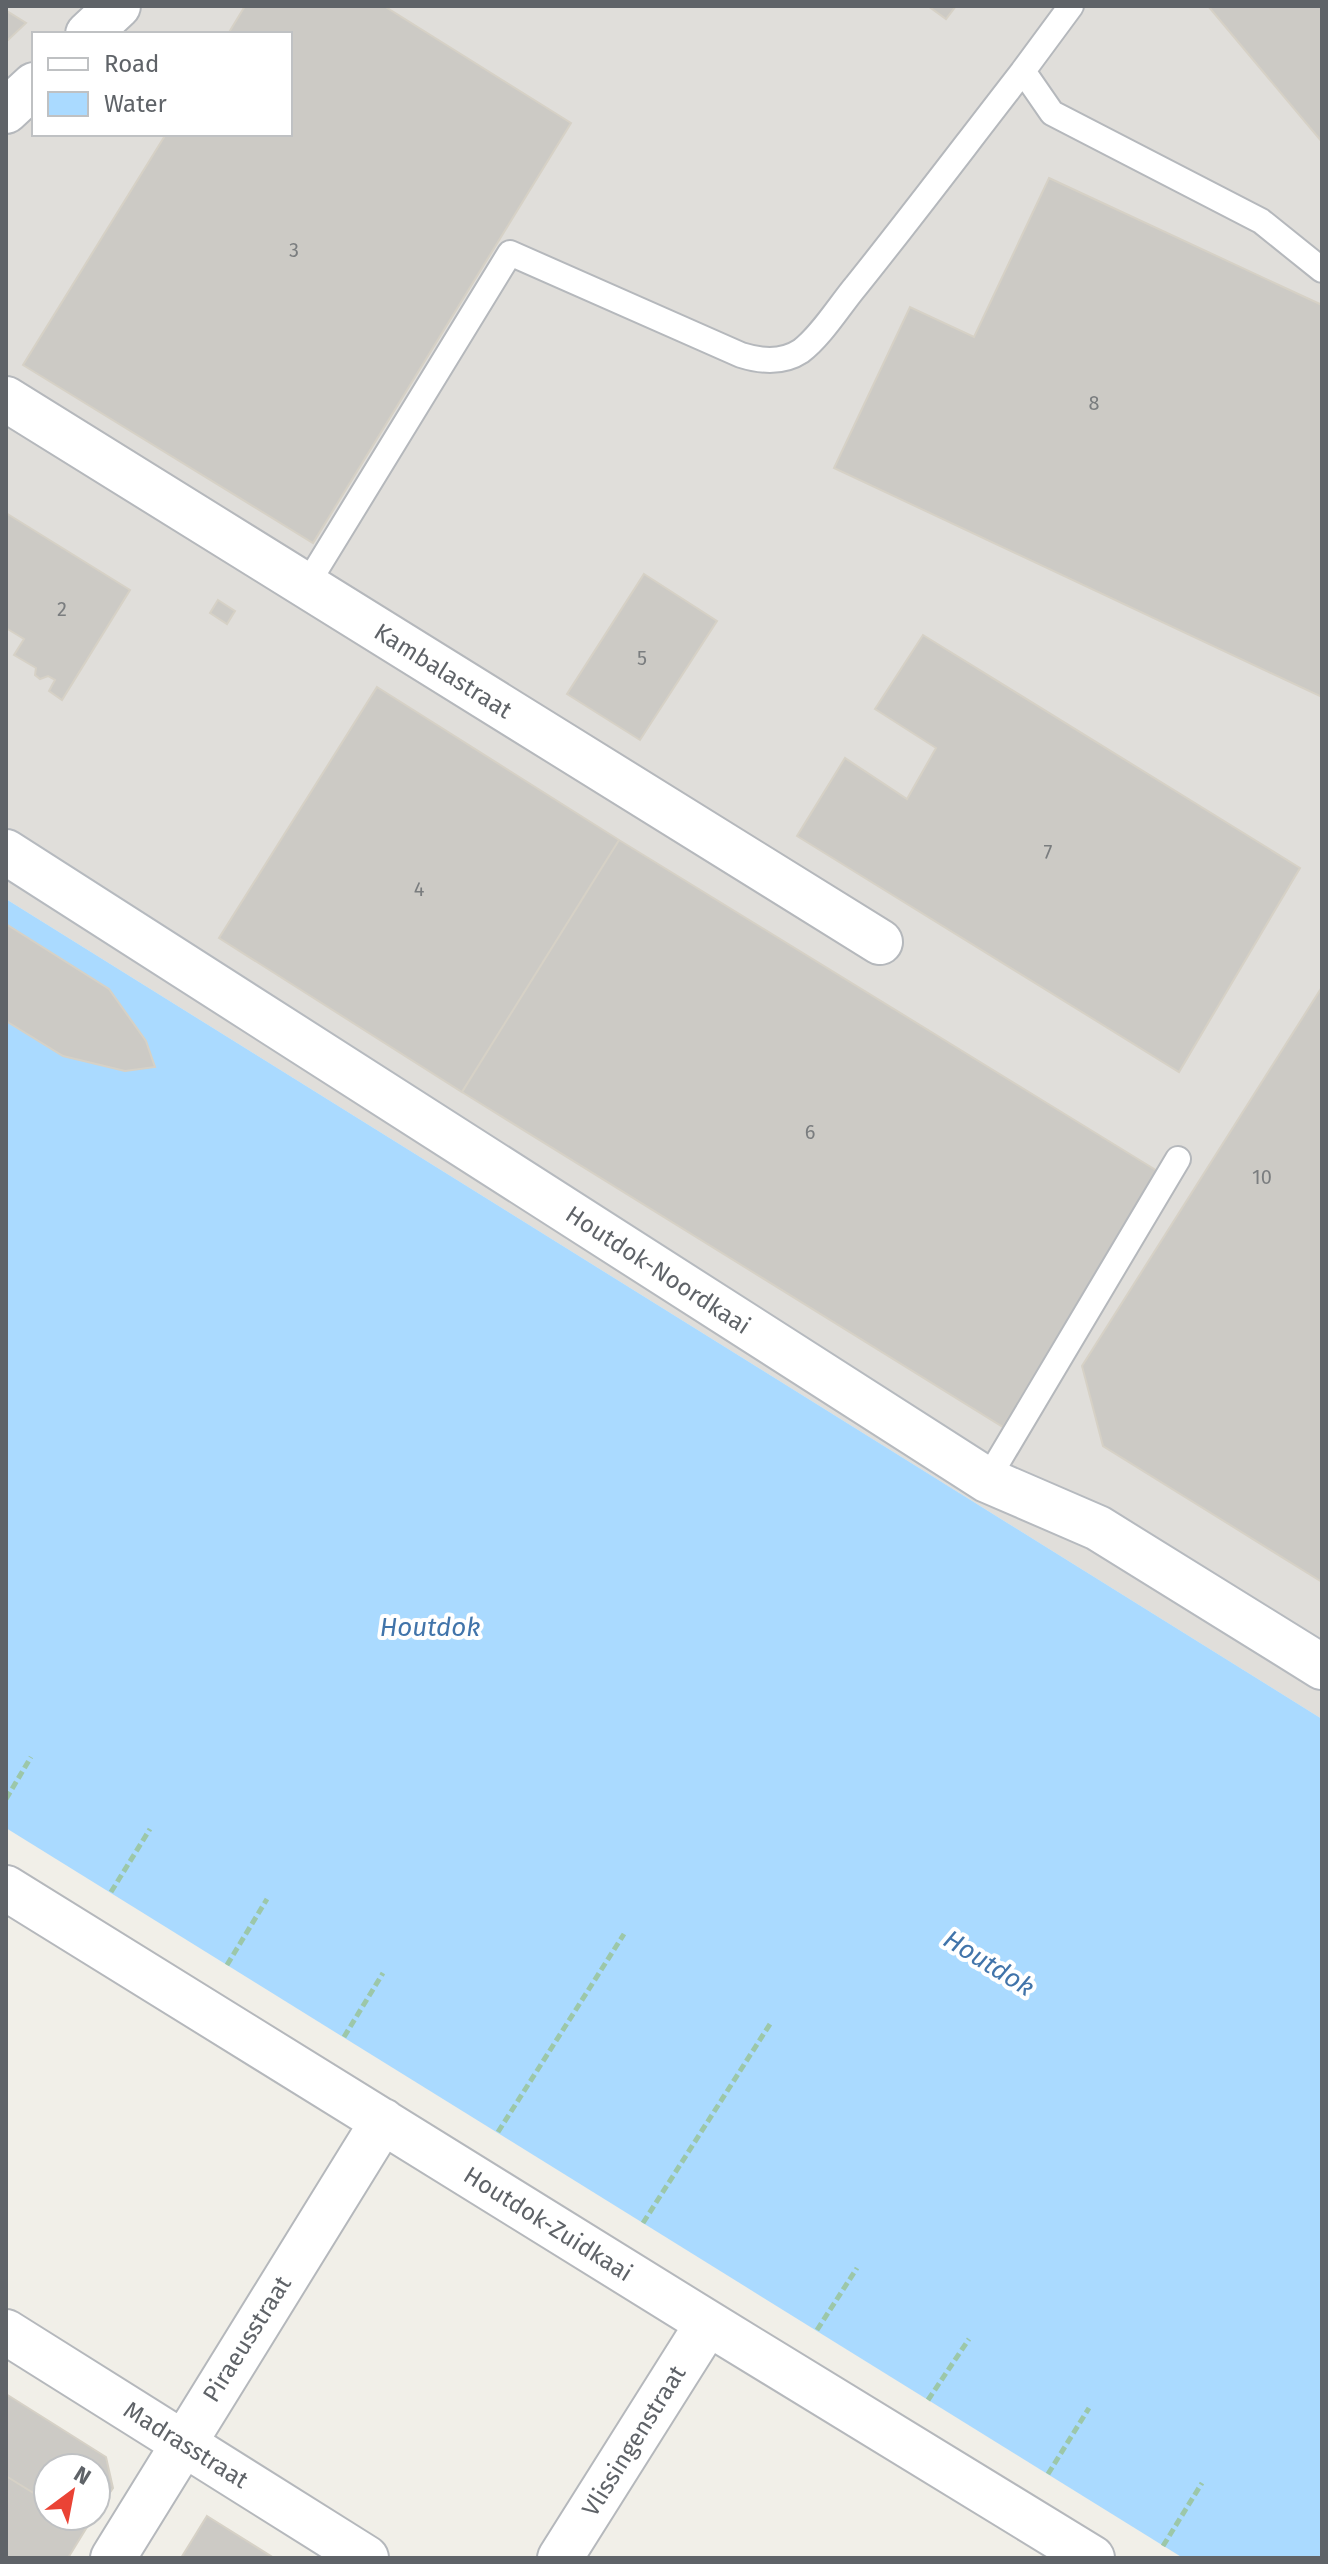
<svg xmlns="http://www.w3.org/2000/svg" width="1328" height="2564" font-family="'Fira Sans',sans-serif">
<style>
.industrial{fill:#e0deda;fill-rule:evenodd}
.water{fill:#aadaff}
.building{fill:#cccac5;stroke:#d6d1c6;stroke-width:2}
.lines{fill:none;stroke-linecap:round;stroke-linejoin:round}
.lane-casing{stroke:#b5b8bc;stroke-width:28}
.street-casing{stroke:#b5b8bc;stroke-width:48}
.secondary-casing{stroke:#b6babf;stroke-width:48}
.path{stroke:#9cc7a9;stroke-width:5;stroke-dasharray:8 4;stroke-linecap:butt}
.lane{stroke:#fff;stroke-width:24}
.street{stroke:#fff;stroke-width:44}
.secondary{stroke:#fff;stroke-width:44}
.labels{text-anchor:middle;stroke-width:8;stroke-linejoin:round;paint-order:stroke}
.number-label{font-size:20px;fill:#7a7d7f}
.street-label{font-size:24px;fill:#5f6368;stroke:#fff}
.water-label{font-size:26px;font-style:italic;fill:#4174aa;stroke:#fff}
</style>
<rect width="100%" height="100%" fill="#f1efe8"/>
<path class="industrial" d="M6,6h1316v1713l-1316,-820zM34,34h256v100h-256z"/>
<path class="water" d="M6,899l1316,820v839h-139l-1177,-730z"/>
<path class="building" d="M245,6h139l187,117 -258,420 -290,-178 143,-231h124v-100h-62z
M928,6h28l-10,13z
M1208,6h114v136z
M6,8l1,3 19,12 -20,19z
M1049,178l273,127v392l-488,-229 76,-161 64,30z
M6,513l124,77 -68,110 -13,-9 6,-11 -7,-4 -8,3 -5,-4 1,-7 -22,-13 10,-16 -18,-11z
M644,574l73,47 -77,119 -73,-46z
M218,600l17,11 -8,13 -17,-11z
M923,635l377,233 -121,204 -382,-236 48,-78 62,41 29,-51 -61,-39z
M377,687l242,153 -157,252 -243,-154z
M619,840l540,332 -156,255 -541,-335z
M6,924l103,65 37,52 9,26 -30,4 -62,-15 -57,-35z
M1322,987v595l-219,-136 -21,-80z
M6,2394l100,63 7,31 -17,25v-45h-48v34l-42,-26z
M6,2476l42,26v14h22l17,11 -19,31h-62z
M70,2516h24l-7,11z
M207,2516l67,42h-93z"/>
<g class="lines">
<g class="lane-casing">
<path id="lane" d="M1071,6l-48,65 29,42 209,108 61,49
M306,586l204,-333 231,102c19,6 42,8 60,-4 20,-15 39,-46 55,-65 57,-71 111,-143 167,-215
M987,1480l191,-321"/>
</g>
<g class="street-casing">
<path id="street" d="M88,34l30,-28
M6,111l28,-26
M6,399l874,543
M6,1888l702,435 384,235
M6,2332l360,226
M113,2558l270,-437
M560,2558l148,-235"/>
</g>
<g class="secondary-casing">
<path id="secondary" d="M6,852l981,628 111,48 224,139"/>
</g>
<path class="path" d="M6,1799l25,-42
M111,1892l39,-63
M227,1965l40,-66
M344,2037l39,-64
M498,2132l126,-198
M643,2223l127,-199
M817,2330l40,-62
M928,2400l41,-61
M1048,2474l41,-66
M1163,2546l39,-63"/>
<use href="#lane" class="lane"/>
<use href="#street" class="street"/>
<use href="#secondary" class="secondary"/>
</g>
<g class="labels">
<g class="number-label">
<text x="294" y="257">3</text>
<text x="1094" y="410">8</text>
<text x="62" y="616">2</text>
<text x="642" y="665">5</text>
<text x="1048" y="859">7</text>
<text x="419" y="896">4</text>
<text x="810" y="1139">6</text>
<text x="1262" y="1184">10</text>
</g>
<g class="street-label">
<text transform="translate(443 671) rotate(32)" y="8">Kambalastraat</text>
<text transform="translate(658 1270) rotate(33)" y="8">Houtdok-Noordkaai</text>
<text transform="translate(548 2224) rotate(32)" y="8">Houtdok-Zuidkaai</text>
<text transform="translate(247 2339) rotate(-58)" y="8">Piraeusstraat</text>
<text transform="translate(634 2441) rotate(-58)" y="8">Vlissingenstraat</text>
<text transform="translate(186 2445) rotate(32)" y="8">Madrasstraat</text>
</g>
<g class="water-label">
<text x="430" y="1636">Houtdok</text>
<text transform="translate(989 1963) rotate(32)" y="9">Houtdok</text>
</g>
</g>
<rect width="1328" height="2564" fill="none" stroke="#5f6368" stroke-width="16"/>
<rect x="32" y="32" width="260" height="104" fill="#ffffff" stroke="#bfc1c3" stroke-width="2"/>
<rect x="48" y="58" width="40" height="12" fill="#ffffff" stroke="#bfc1c3" stroke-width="2"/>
<text x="104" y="72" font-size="24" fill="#5f6368">Road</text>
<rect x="48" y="92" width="40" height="24" fill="#aadaff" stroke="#bfc1c3" stroke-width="2"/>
<text x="104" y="112" font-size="24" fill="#5f6368">Water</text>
<g transform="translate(72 2492) rotate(32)"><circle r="38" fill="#ffffff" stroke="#bfc1c3" stroke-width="2"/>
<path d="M0-6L14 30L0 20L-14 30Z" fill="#ea4335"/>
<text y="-12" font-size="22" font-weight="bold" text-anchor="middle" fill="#5f6368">N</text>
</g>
</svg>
